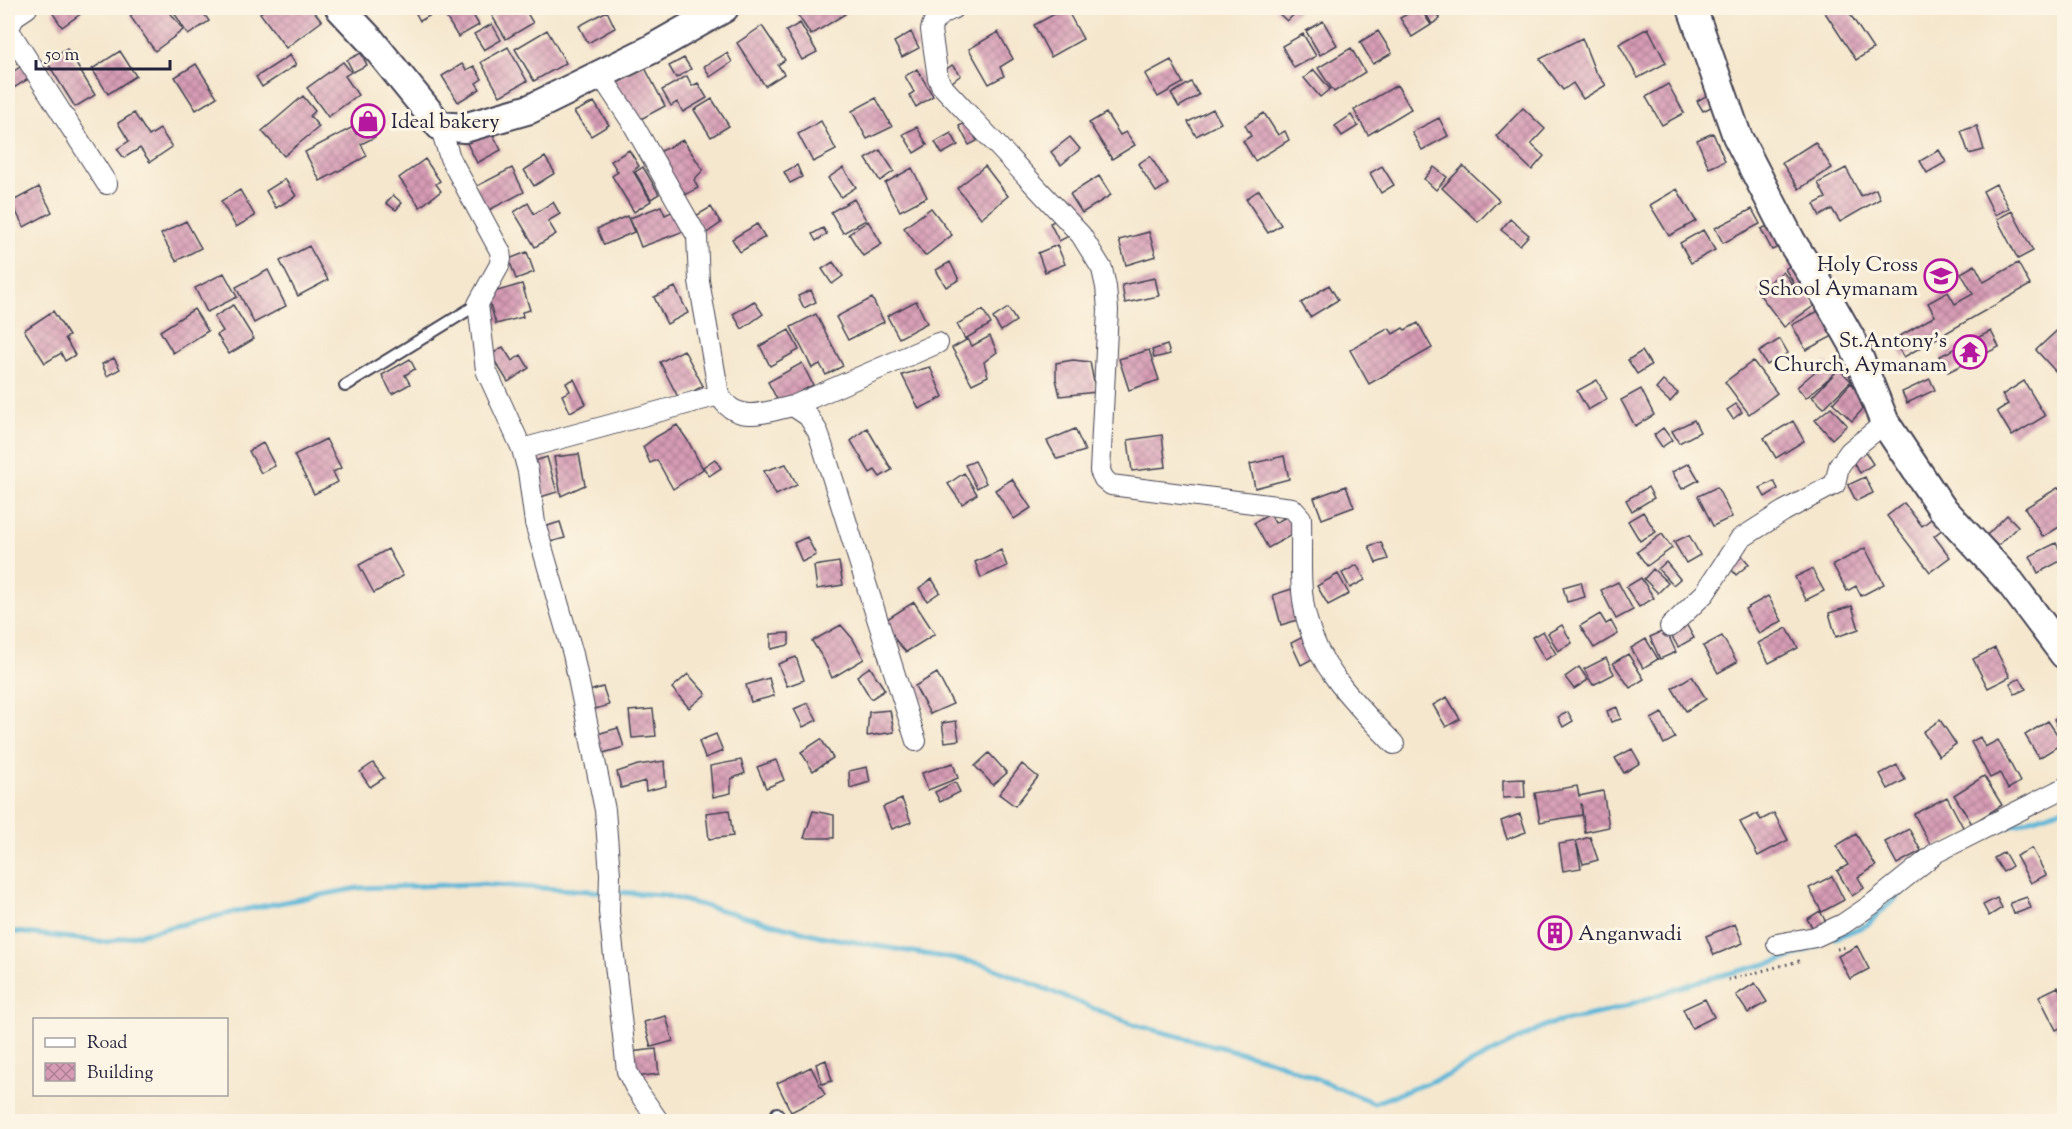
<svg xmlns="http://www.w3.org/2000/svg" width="2072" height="1129" font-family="'Sorts Mill Goudy',serif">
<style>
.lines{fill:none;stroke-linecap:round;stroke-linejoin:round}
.stream{stroke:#59b5d7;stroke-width:5}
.building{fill:url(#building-cross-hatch)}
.lane-casing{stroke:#424051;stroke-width:14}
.street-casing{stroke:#424051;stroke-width:22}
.secondary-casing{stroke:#424051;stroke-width:32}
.path{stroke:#424051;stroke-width:3;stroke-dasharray:1.5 4.5;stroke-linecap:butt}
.lane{stroke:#fff;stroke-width:10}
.street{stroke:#fff;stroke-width:20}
.secondary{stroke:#fff;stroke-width:28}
.labels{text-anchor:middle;stroke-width:6;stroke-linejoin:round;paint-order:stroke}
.poi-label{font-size:21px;fill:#22223b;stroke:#fcf5e5;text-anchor:start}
</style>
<defs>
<pattern id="building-cross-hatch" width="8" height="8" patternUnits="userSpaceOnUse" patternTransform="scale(1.5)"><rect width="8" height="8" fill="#d79cb5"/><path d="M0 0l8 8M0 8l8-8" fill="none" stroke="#ae7f94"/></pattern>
</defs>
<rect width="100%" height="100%" fill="#fcf5e5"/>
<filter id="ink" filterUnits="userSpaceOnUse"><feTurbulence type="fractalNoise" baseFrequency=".0167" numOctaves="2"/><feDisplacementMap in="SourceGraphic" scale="12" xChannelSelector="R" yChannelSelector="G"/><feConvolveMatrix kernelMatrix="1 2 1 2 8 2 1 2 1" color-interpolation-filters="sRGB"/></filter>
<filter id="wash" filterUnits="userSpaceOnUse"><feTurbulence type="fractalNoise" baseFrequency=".008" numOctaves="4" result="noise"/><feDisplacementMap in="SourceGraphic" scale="24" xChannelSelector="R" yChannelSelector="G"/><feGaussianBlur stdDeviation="1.35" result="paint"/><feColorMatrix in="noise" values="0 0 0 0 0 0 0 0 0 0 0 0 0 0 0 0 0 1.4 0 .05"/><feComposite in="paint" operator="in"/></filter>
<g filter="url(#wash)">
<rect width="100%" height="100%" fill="#f5e7ce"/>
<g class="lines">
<path class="stream" d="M2005,828l59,-20
M1927,872l35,-22
M615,892l48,3 157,41 163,28 152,61 139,36 100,42 72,-27 100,-51 67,-15 86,-29 87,-22 33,-14
M8,931l98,11 142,-33 110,-21 120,-4 127,8
M1835,938l32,-13 36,-34"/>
</g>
<g id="blocks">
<path class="building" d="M58,8h21l3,5 -20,14 -10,-15z
M141,8h26l16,22 -28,21 -25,-35z
M184,8h16l9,13 -21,14 -13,-21z
M267,8h44l11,13 -36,27 -26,-35z
M413,8h26l1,2 -20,11z
M463,8h6l10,17 -21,12 -12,-20z
M507,8h17l9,15 -27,16 -14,-23z
M793,8h48l4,6 -34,21z
M1066,8l17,31 -32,18 -17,-32z
M1278,8h23l-14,13 -12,-11z
M1418,8h2l11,17 -19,12 -12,-19z
M1422,8h11l7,11 -8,5z
M1830,8h16l27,41 -17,11 -32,-49z
M607,11l8,17 -27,15 -9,-17z
M1323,21l14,24 -17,10 -14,-24z
M800,23l17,29 -15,8 -16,-29z
M492,24l9,16 -17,10 -10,-16z
M762,26l23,34 -7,5 6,9 -19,12 -28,-43z
M1648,28l18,35 -28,15 -19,-34z
M547,30l19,33 -32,18 -19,-32z
M1378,31l14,22 -19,11 -13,-22z
M911,32l8,16 -17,9 -8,-15z
M998,32l15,27 -13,8 4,9 -15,8 -20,-35z
M1303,34l13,22 -22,12 -12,-22z
M1582,38l13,33 11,14 -23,14 -10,-16 -10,7 -23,-31z
M508,47l19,34 -27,15 -19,-34z
M1351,48l14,24 -31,20 -16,-24z
M67,49l28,46 -20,12 -28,-45z
M120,51l16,25 -28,18 -16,-25z
M361,53l6,12 -14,7 -6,-12z
M727,53l5,9 -22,15 -6,-11z
M290,55l6,10 -34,22 -6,-10z
M684,58l7,11 -15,9 -7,-12z
M1171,60l12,23 -25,14 -13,-23z
M343,62l8,10 -6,4 13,19 -30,22 -21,-29z
M196,64l21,33 -21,13 -21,-33z
M462,64l4,6 8,-4 8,13 -6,4 4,6 -22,13 -16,-26z
M643,64l22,42 -26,14 -27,-40z
M23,65l7,13 -18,11 -4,-8v-6z
M952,65l9,10 -9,7 -9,-10z
M917,69l16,27 -17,11 -7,-12 5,-3 -9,-16z
M1314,70l16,19 -10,8 -16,-19z
M687,76l5,10 6,-3 9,15 -24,14 -6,-10 -6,4 -9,-16z
M1191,82l8,13 -20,12 -8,-13z
M1668,84l16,29 -22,12 -16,-28z
M1397,85l14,24 -43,26 -14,-25z
M1711,93l6,11 -14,7 -6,-10z
M303,96l12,15 -5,5 9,11 -35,29 -22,-25z
M876,98l16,29 -25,12 -15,-28z
M712,99l17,27 -18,11 -17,-27z
M594,102l15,23 -18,11 -17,-24z
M1523,108l22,21 -14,15 13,12 -12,14 -36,-34z
M1213,109l8,14 -25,13 -8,-14z
M134,113l15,23 11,-7 12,18 -22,15 -10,-14 -16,10 -7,-9 12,-8 -11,-18z
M1106,113l14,22 6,-3 9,13 -23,14 -23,-36z
M1264,113l14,22 7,-4 4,9 -34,21 -12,-20 8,-5 -6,-11z
M1351,115l7,11 -16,10 -7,-10z
M1439,118l9,18 -26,14 -10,-18z
M821,121l15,29 -23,12 -15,-28z
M967,122l10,19 -8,4 -10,-19z
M1977,126l7,24 -15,4 -8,-23z
M353,127l3,7 13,-7 6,10 -14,7 6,12 -47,25 -15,-29z
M917,127l10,18 -13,8 -11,-19z
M490,129l11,21 -24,13 -11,-22z
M951,133l7,12 -16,9 -7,-12z
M1713,133l12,28 -16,7 -12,-28z
M1070,137l10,12 -19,16 -10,-13z
M683,140l20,30 -9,10 4,8 -17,9 -26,-43z
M1815,142l17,26 -33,21 -17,-26z
M629,150l10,16 -6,5 18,30 -17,11 -22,-36 6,-4 -7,-11z
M880,150l14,21 -14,10 -14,-22z
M1939,150l7,12 -19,11 -7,-12z
M1150,156l18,28 -12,8 -18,-28z
M545,157l10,16 -21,13 -10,-16z
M425,159l15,22 -4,3 5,7 -21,16 -21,-29z
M797,165l5,12 -12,6 -6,-11z
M985,166l23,30 -27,22 -24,-30z
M1382,166l12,19 -13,8 -11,-20z
M1463,166l36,34 -21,22 -36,-34z
M643,167l16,27 -8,5 -16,-27z
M1434,167l13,10 -11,13 -12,-11z
M512,168l12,24 -37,19 -12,-24z
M843,168l13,19 -15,10 -13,-19z
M912,168l15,29 -27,14 -15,-28z
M1846,168l15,28 15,-7 4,10 -40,23 -8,-13 -12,7 -6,-12 12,-6 -8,-15z
M1099,176l12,19 -29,18 -12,-19z
M285,179l11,17 -20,12 -10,-17z
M1996,184l13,24 -14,7 -12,-24z
M39,187l13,25 -28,15 -13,-25z
M1677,189l19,32 -27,15 -19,-31z
M240,190l15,26 -19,11 -15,-26z
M1259,190l22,35 -13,8 -22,-34z
M393,195l9,8 -6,7 -10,-7z
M854,199l12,21 -23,13 -12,-21z
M553,202l7,12 -12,7 8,13 -21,13 -21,-35 14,-9 6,11z
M661,206l4,9 11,-5 8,21 -43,16 -11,-29z
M711,207l10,16 -16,11 -11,-17z
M931,208l21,27 -27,21 -21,-28z
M1752,209l8,15 -37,19 -8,-15z
M2012,211l21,40 -15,8 -21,-40z
M627,216l7,16 -30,13 -7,-16z
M1061,218l8,18 -10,5 -9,-18z
M1510,219l19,16 -9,10 -19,-15z
M186,221l15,27 -25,13 -15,-27z
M868,221l14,23 -19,12 -14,-22z
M1776,222l11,21 -15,7 -11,-21z
M757,224l8,13 -25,15 -8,-13z
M823,228l4,6 -11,7 -4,-7z
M1703,230l12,20 -24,13 -11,-20z
M1149,232l7,24 -30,9 -7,-25z
M1057,245l8,19 -20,8 -7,-19z
M309,246l19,34 -30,16 -18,-35z
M527,252l7,20 -18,7 -7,-20z
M1800,259l13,21 -15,10 -13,-21z
M833,262l10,14 -11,8 -10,-15z
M950,262l9,18 -13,7 -10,-17z
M2018,263l12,22 -126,72 -11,-17 42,-24 -7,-13 20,-11 7,12 18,-10 -12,-21 14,-8 9,17z
M268,270l18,36 -32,17 -18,-36z
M1783,272l16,21 4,-4 12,16 -31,22 -27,-36z
M224,273l13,24 -30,15 -12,-24z
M1155,278l4,18 -34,7 -3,-18z
M522,284l8,26 -8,2 1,5 -27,7 -9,-30z
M1329,285l9,15 -28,17 -9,-14z
M675,287l13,26 -21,11 -13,-27z
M811,290l5,12 -12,6 -6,-12z
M872,298l12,24 -36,18 -12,-23z
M754,301l9,13 -21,15 -9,-15z
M916,301l11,22 -28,15 -12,-22z
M233,305l21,34 -25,15 -12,-19 6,-4 -9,-14z
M1008,308l8,13 -15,10 -8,-13z
M194,309l14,22 -35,22 -13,-22z
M1822,309l13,26 -29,15 -14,-25z
M983,310l8,14 -26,15 -8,-15z
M53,311l16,25 -4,2 10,17 -10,6 -4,-8 -16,10 -21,-33z
M816,314l27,52 -17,9 -6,-11 -8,4 -21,-41z
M1418,323l14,25 -63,36 -19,-34 39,-22 4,6 10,-6 2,2z
M2064,324v45l-6,5 -22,-24z
M789,330l10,20 -29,16 -10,-20z
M1991,331l8,16 -51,25 -8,-16z
M990,336l7,16 -13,10 4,14 -16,8 -20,-36 16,-9 4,7z
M1780,339l8,14 -21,12 -8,-13z
M1167,345l3,9 -16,4 -2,-8z
M503,347l9,14 9,-6 8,13 -21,14 -17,-27z
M684,350l19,36 -24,13 -19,-37z
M1149,350l10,30 -30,10 -10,-31z
M1642,351l9,14 -14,9 -9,-14z
M114,358l6,11 -13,7 -5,-12z
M410,359l5,10 -10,6 5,9 -18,10 -10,-19z
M1073,360l17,2 6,30 -36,4 -4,-17v-16z
M1753,361l24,32 -28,21 -24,-32z
M1826,362l9,11 -29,25 -9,-11z
M802,363l11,22 -34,18 -11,-21z
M930,367l13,30 -24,12 -17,-34z
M1839,369l12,12 -27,27 -12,-11z
M574,379l12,25 -16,8 -8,-17 8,-4 -4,-8z
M1930,379l5,11 -28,13 -5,-11z
M1597,380l10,19 -19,11 -11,-19z
M1663,381l15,12 -8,9 -14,-13z
M2024,381l21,35 -33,20 -15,-25 11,-7 -6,-9z
M1851,383l19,18 -18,20 -19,-18z
M1641,389l13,26 -19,11 -14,-26z
M1736,404l6,8 -9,7 -6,-9z
M1831,407l16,18 -15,14 -17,-19z
M1694,420l6,12 -21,11 -7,-12z
M1793,421l11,20 -28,17 -12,-20z
M677,425l11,16 15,28 -30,20 -16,-29 -7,3 -7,-16 13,-10z
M867,428l25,42 -12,7 -5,-7 -5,3 -19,-32z
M1663,428l9,12 -10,7 -8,-12z
M1075,429l10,22 -28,8 -10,-18z
M1162,435l4,32 -34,4 -4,-31z
M326,439l15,29 -8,4 5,10 -24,12 -20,-39z
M1858,440l15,24 -13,9 -15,-25z
M263,443l12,23 -14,7 -12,-22z
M579,454l6,31 -24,11 -7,-39z
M1284,456l5,23 -34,9 -5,-24z
M547,457l10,35 -20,6 -11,-34z
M715,459l6,9 -12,8 -6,-9z
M975,461l11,22 -9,5 -12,-23z
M1689,463l10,17 -17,9 -10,-17z
M786,464l11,21 -21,10 -12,-24z
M964,473l13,21 -15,10 -14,-20z
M1865,477l8,16 -17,8 -8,-16z
M1012,479l19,29 -17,11 -19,-29z
M1774,481l4,8 -13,8 -5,-9z
M1346,486l8,21 -32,12 -8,-21z
M1648,487l6,11 -22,13 -6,-11z
M1717,487l15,30 -19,9 -15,-30z
M2059,487l5,9v28l-21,13 -18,-29z
M1904,503l18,23 13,-10 9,12 -10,8 16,21 -20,15 -43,-56z
M1643,512l13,20 -16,9 -12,-20z
M1270,514l5,9 13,-7 9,16 -29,16 -14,-25z
M2007,515l11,11 -20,20 -11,-11z
M560,522l5,16 -19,5 -5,-15z
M1662,534l10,14 -25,18 -10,-14z
M1689,535l11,20 -14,8 -12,-21z
M807,537l9,18 -14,7 -8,-19z
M1381,542l7,17 -12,4 -7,-17z
M2056,543l8,16 -26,14 -8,-17z
M1865,548l19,36 -23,12 -5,-10 -9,5 -14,-26z
M388,549l15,27 -29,17 -15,-28z
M1001,550l6,16 -26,12 -6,-16z
M1737,550l12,14 -13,11 -11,-14z
M839,562l4,23 -26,4 -3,-23z
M1666,562l14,17 -7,6 -15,-16z
M1357,565l8,15 -15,8 -8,-15z
M1653,569l15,14 -10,10 -14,-14z
M1812,569l12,22 -18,9 -11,-23z
M1338,574l11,20 -21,11 -11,-19z
M1641,578l13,20 -15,9 -13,-20z
M932,579l8,13 -13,9 -8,-13z
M1581,582l4,15 -18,5 -4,-15z
M1618,582l15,28 -17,9 -15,-29z
M1298,587l9,30 -26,8 -8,-30z
M1768,596l14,25 -23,13 -14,-25z
M914,602l21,32 -29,18 -12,-14 -7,-19z
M1852,606l7,23 -23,8 -7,-24z
M1600,614l6,10 5,-3 7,13 -24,14 -14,-22z
M1682,617l12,21 -16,9 -12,-21z
M841,625l12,14 11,20 -32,19 -8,-18 -12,-19z
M1562,625l10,18 -14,8 -10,-18z
M1787,628l11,20 -29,15 -11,-20z
M1666,630l10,22 -16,7 -10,-22z
M1543,631l13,23 -11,6 -13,-23z
M789,633v12l-18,4v-15z
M1722,636l15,26 -19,11 -15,-27z
M1303,637l11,21 -13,7 -10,-22z
M1646,639l12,20 -15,9 -12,-20z
M1995,648l15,29 -22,11 -15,-29z
M1628,654l16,25 -14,9 -17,-25z
M796,657l8,23 -17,6 -9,-22z
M1606,658l8,16 -21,11 -9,-16z
M870,667l15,23 -14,9 -14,-23z
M1579,667l9,13 -14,9 -9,-12z
M937,673l16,31 -23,10 -15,-28z
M688,674l18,20 -17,14 -17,-20z
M1692,676l14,23 -20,12 -14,-23z
M769,678l5,18 -23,6 -5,-17z
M2020,678l6,11 -11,5 -5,-11z
M603,687l6,18 -21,6 -6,-18z
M1447,697l13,22 -14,8 -13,-22z
M808,703l9,17 -14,7 -9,-18z
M1617,707l4,12 -10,3 -4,-11z
M653,709l3,27 -24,2 -3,-27z
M890,710l4,22 -27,4 2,-24z
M1568,712l5,9 -10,6 -5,-10z
M1662,713l13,25 -11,6 -13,-25z
M2064,713v26l-10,-20z
M1940,720l16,24 -17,12 -16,-24z
M956,721l3,19 -14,2 -3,-19z
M2048,721l15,22 -24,15 -14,-23z
M618,728l6,19 -24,7 -6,-19z
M716,734l7,17 -18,7 -6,-17z
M1980,737l5,10 13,-7 22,42 -12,7 -8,-16 -10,5 -19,-36z
M821,739l12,19 -20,13 -12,-19z
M1632,749l8,14 -16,10 -9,-15z
M989,753l18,20 -14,12 -18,-19z
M741,760l4,13 -14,6v14l-18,4 -3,-31z
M776,760l8,20 -18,8 -9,-21z
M664,761l2,25 -20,5 -1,-10 -24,7 -4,-16 21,-7z
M373,763l11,15 -14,9 -10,-15z
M953,763l5,15 -30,12 -6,-17z
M1022,764l16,13 -23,29 -16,-12z
M1897,765l8,15 -17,9 -8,-15z
M867,767l3,15 -20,6 -1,-17z
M1984,776l18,29 -30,19 -18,-29z
M1524,779l1,18 -22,1v-18z
M955,782l5,10 -20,10 -5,-10z
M1577,786l2,10 24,-5 6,36 -24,5 -4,-29 1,12 -42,7 -5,-29z
M1947,797l18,34 -33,17 -18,-34z
M902,799l9,23 -19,7 -9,-22z
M729,810l4,26 -24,3 -3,-26z
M813,811l21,4v23h-30z
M1774,813l14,27 -30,16 -18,-34 17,-8 4,6z
M1520,814l6,18 -19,7 -6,-18z
M1909,829l12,22 -24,13 -12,-22z
M1856,834l20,32 -18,11 6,11 -12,8 -15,-25 11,-6 -12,-19z
M1590,837l8,23 -15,4 -7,-23z
M1576,841l5,27 -18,3 -4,-27z
M2032,848l14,27 -15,8 -15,-27z
M2004,852l8,14 -9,6 -9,-14z
M1832,876l12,24 -22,12 -13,-24z
M2027,897l4,11 -17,6 -4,-11z
M1997,898l5,10 -13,8 -6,-11z
M1820,911l8,15 -12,7 -9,-14z
M1560,921l2,23 -13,1 -2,-23z
M1735,924l8,19 -29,12 -8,-19z
M1857,946l12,23 -19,10 -12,-23z
M1755,983l12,19 -19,11 -12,-18z
M2058,987l6,12v27l-8,4 -17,-34z
M1705,999l9,18 -22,11 -9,-19z
M666,1016l7,25 -22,6 -7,-25z
M656,1049l3,25 -25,3 -4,-25z
M826,1060l6,21 -10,3 -6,-20z
M811,1067l14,28 -34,17 -14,-29z"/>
</g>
</g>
<g filter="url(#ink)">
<use href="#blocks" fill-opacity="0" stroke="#424051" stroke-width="1.5"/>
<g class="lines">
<g class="lane-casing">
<path id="lane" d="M345,386l133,-82
M777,1113l4,9"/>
</g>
<g class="street-casing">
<path id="street" d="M954,8c-11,6 -21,9 -23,22l7,48 3,7 140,150 21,34 4,18 2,23 -8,161 4,8 7,6 181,23 9,10c1,33 -3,70 6,102 13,51 52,87 87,124
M8,29l99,155
M8,30l7,-14 12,-8
M600,74l33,50 64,112 2,45 20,114c18,30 45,17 74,11l15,10 10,16 98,309
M440,126l10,32 50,93 1,8 -2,7 -21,38 8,66 36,79 6,22 7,52 38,131 32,156 5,64 -1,38 18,159 8,16 24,35
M793,406l145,-63
M522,449l197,-54
M1670,627l35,-34 35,-54 44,-28 51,-27 4,-18 11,-15 35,-28
M1777,944l38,-7 28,-13 28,-19 66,-53 127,-64"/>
</g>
<g class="secondary-casing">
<path id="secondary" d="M340,8l31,33 69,85 24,2 66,-19 120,-59 74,-42
M1692,8l45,128 54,105 37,58 25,44 32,80 56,84 69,75 54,72"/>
</g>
<path class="path" d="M1837,949l10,-2
M1728,980l71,-19"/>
<use href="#lane" class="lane"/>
<use href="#street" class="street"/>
<use href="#secondary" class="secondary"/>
</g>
</g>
<defs>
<g id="shop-ring" transform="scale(1.725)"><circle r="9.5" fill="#fcf5e5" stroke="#b5179e" stroke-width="1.5"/><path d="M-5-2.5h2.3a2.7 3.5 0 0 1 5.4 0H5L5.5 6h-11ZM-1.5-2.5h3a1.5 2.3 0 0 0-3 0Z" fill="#b5179e"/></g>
<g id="school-ring" transform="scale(1.725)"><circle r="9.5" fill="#fcf5e5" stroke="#b5179e" stroke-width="1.5"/><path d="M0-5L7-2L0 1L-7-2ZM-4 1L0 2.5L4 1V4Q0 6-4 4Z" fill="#b5179e"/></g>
<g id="temple-ring" transform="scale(1.725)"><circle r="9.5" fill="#fcf5e5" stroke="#b5179e" stroke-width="1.5"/><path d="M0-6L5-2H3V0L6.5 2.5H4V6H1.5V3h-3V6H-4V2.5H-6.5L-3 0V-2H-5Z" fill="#b5179e"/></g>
<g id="building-ring" transform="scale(1.725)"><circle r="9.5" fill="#fcf5e5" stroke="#b5179e" stroke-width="1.5"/><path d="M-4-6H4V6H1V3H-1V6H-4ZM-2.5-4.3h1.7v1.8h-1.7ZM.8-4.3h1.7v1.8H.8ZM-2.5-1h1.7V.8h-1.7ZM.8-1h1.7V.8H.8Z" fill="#b5179e"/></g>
</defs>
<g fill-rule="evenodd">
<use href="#shop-ring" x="368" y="121"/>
<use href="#school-ring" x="1941" y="276"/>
<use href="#temple-ring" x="1970" y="352"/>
<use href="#building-ring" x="1555" y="933"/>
</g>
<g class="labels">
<g class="poi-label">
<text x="391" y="128">Ideal bakery</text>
<text x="1918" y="271" text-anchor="end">Holy Cross<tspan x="1918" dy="24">School Aymanam</tspan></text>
<text x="1947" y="347" text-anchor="end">St.Antony's<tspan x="1947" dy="24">Church, Aymanam</tspan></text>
<text x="1578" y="940">Anganwadi</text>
</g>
</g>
<rect width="2072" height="1129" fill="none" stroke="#fcf5e5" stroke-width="30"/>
<rect x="33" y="1018" width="195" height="78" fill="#fcf5e5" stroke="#a5a1a1" stroke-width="1.5"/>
<rect x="45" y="1038" width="30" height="9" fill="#ffffff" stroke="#a5a1a1" stroke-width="1.5"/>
<text x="87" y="1048" font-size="18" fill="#22223b">Road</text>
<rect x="45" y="1063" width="30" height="18" fill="url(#building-cross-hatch)" stroke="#a5a1a1" stroke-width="1.5"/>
<text x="87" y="1078" font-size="18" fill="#22223b">Building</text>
<path d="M36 60v9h134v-9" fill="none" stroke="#22223b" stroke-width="3"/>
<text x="45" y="60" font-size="18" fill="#22223b" stroke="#fcf5e5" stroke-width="4.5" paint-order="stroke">50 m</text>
</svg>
